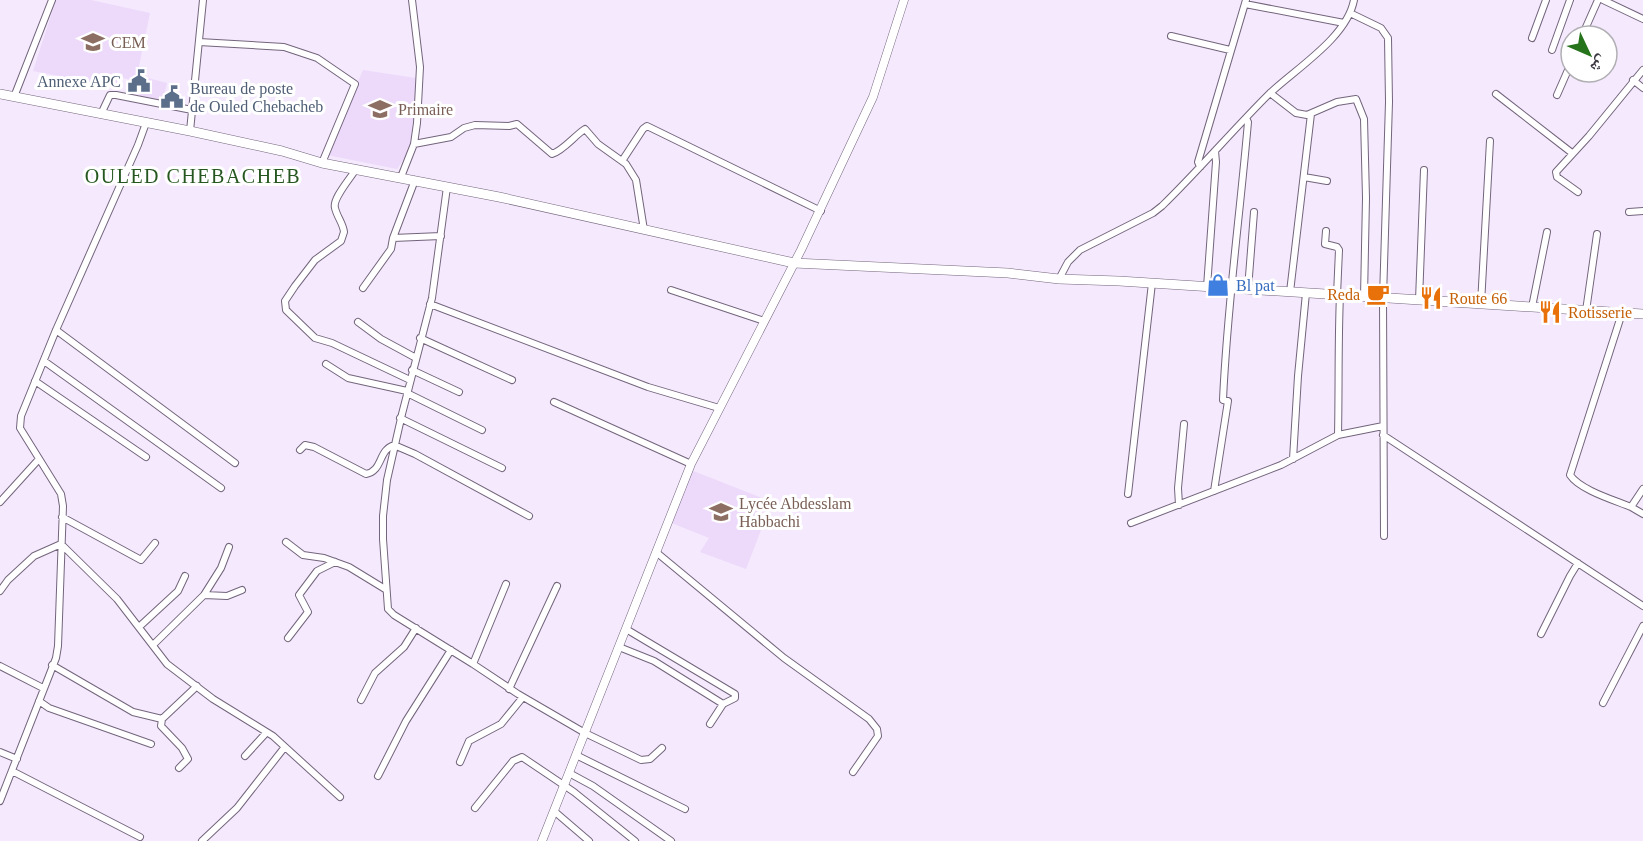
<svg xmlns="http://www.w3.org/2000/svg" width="1643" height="841" font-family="'Times New Roman','Noto Naskh Arabic',serif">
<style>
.built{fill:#eddafa}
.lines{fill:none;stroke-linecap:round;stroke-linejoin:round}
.minor-casing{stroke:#73657c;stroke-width:8}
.tertiary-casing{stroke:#73657c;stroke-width:9}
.secondary-casing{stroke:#73657c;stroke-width:10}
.minor{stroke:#fff;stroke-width:6}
.tertiary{stroke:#fff;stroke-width:8}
.secondary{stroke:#fff;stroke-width:9}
.labels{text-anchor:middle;stroke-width:6;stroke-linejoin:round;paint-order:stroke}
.education-label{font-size:16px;fill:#785e54;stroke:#fff;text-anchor:start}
.service-label{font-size:16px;fill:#4e5e75;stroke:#fff;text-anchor:end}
.shop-label{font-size:16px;fill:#366cbe;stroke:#fff;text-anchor:start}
.food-label{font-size:16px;fill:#c56008;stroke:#fff;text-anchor:start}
.quarter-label{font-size:20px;letter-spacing:1.5px;fill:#265720;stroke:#fff}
</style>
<rect width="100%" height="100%" fill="#f5e9fe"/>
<path class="built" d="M56,0h35l59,13 -14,68 -17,-4 -3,10 -83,-16z
M363,70l53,8 -3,62 1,4 -17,25 -70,-14z
M144,77l23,6 -5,21 -23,-6z
M691,470l81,32 -26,67 -46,-17 9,-14 -40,-16z"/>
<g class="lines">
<g class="minor-casing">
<path id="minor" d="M1603,0l40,19
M1245,4l99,19
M1350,13l31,15 7,10 1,64 -6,196 1,238
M1171,36l59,14
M1582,36l16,-36
M1532,38l14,-38
M199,42l85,5 33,11 38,26 -33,79
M1552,50l18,-50
M1633,80l10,8
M1270,93l26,20 11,2 30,-13 19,-3 8,20 2,79 -2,99
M1496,94l76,59
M1557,95l14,-32
M14,97l38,-97
M101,114l9,-19h6l76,15
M190,131l13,-131
M414,144l37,-7 13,-9 11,-3 34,1 8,-2 35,30c12,-4 22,-18 33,-25l13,15 28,20 10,16 8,50
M622,161l21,-32 4,-3 174,85
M1200,167l-2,-5 48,-162
M356,169c-6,10 -24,30 -21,39 2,9 8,15 9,24l-3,9 -26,19 -20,26 -10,15 1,9 29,28 17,5 78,37
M401,177l13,-33 3,-21 3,-56 -8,-67
M1304,177l23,4
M415,180l-22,58 48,-2
M447,187l-15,111 -30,116 -15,66 -4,36v23l5,70 6,6 79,49 45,30 67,39 56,27 9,-1 12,-11
M1578,192l-21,-15 -1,-5 33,-36 54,-66
M1629,212l14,-1
M1326,231l-1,13 12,3 2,3 -2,45
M1059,279l9,-17 12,-12 73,-37 9,-7c37,-36 70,-75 106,-111 27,-26 79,-57 86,-95
M1207,287l9,-125 -1,-11
M363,288l28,-39 2,-11
M1248,289l6,-77
M671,290l93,31
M1290,292l21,-178
M1419,300l5,-130
M430,304l218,83 71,21
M1481,304l9,-163
M1532,307l15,-75
M1586,311l11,-77
M1622,313l-52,162c10,15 44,25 61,32
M358,322l23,17 35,19
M56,330l179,133
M420,338l92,42
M44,361l177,127
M326,364l22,14 59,13
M412,370l47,22
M35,381l111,76
M407,393l75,37
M554,402l137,62
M400,418l102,50
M1338,435c1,-47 0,-93 2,-140
M1383,435l260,171
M300,450l5,-5 9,2 52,27c17,-3 12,-24 28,-29l21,9 114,62
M1293,459l5,-83 8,-83
M1643,489l-12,18 12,7
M1214,491l14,-90 -5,-1c4,-93 17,-185 25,-278l-2,-4
M1128,494l24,-211
M0,502l39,-43
M1179,505l-1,-17 6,-64
M62,517l79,43 14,-17
M1131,523l150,-58 57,-30 45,-9
M286,542l17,13 21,3 25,9 36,22
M656,552l128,106 85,61 8,10 1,7 -25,36
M0,591l8,-11 26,-24 27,-12 56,55 50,65 46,35 60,37 67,61
M204,595l17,-27 8,-21
M139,627l39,-36 7,-15
M626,629l109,65v4l-12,6 -13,20
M1541,634l29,-58 8,-13
M288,638l20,-26 -9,-17 18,-24 18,-9
M153,645l51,-50 23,1 15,-6
M619,647l35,14 69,43
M473,664l33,-80
M52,665l81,47 29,7
M0,666l43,22
M509,689l48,-103
M361,700l14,-27 29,-26 12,-19
M39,701l10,7 102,36
M1603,703l40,-77
M0,752l17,7
M576,755l109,54
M245,756l21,-23
M460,762l9,-21 32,-17 22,-27
M179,768l9,-9 -6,-11 -21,-22 1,-7 35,-33
M12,771l128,66
M569,773l24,13 78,55
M378,776l28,-55 45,-71
M0,801l56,-143 2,-12 5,-140 -2,-12 -41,-66 1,-12 35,-86 82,-185 8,-22
M475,808l38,-47 9,-4 52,35 61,49
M554,811l35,30
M202,841l35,-33 47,-60"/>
</g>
<g class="tertiary-casing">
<path id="tertiary" d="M542,841l149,-377 110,-214 72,-153 31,-97"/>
</g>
<g class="secondary-casing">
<path id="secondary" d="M0,94l190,37 92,20 40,12 177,34 295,66 214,10 51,6 60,2 524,33"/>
</g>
<use href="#minor" class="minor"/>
<use href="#tertiary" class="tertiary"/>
<use href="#secondary" class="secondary"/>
</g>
<defs>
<g id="school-bare" transform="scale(1.8)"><path d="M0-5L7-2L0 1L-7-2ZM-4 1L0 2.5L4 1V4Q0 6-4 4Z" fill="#8d6e63" stroke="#fff" stroke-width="2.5" paint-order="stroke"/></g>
<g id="civic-bare" transform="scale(1.8)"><path d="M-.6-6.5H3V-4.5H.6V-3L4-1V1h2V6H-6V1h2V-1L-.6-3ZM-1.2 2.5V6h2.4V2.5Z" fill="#5c6f8a" stroke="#fff" stroke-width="2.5" paint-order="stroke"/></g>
<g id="shop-bare" transform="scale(1.8)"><path d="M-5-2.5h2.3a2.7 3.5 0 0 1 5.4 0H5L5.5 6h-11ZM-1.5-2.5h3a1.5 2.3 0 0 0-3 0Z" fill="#3f7fe0" stroke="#fff" stroke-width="2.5" paint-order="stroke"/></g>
<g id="cafe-bare" transform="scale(1.8)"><path d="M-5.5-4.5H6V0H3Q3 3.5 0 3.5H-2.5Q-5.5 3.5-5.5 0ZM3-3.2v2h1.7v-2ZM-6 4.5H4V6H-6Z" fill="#e8710a" stroke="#fff" stroke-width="2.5" paint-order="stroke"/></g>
<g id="restaurant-bare" transform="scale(1.8)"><path d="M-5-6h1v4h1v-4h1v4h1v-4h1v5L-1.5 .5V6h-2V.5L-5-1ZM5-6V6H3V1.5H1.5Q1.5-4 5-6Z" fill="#e8710a" stroke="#fff" stroke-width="2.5" paint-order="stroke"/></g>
</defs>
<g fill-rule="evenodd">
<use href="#school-bare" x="93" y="42"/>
<use href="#civic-bare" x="139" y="81"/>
<use href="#civic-bare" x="172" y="97"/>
<use href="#school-bare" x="380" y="109"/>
<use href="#shop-bare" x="1218" y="285"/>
<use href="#cafe-bare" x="1378" y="294"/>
<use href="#restaurant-bare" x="1431" y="298"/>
<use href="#restaurant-bare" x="1550" y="312"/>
<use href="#school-bare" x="721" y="512"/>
</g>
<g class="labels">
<g class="education-label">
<text x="111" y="48">CEM</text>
<text x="398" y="115">Primaire</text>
<text x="739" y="509">Lycée Abdesslam<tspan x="739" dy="18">Habbachi</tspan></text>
</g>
<g class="service-label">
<text x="121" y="87">Annexe APC</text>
<text x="190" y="94" text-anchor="start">Bureau de poste<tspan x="190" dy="18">de Ouled Chebacheb</tspan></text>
</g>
<g class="shop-label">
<text x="1236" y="291">Bl pat</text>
</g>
<g class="food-label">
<text x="1360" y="300" text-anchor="end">Reda</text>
<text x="1449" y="304">Route 66</text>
<text x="1568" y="318">Rotisserie</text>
</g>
<g class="quarter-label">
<text x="193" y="183">OULED CHEBACHEB</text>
</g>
</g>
<g transform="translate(1589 54) rotate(134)"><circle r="28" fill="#ffffff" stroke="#b1afb3" stroke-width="1.5"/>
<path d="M0-4.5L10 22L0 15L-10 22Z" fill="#25731b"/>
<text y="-9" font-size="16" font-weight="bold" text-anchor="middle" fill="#3c3741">ش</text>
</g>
</svg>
